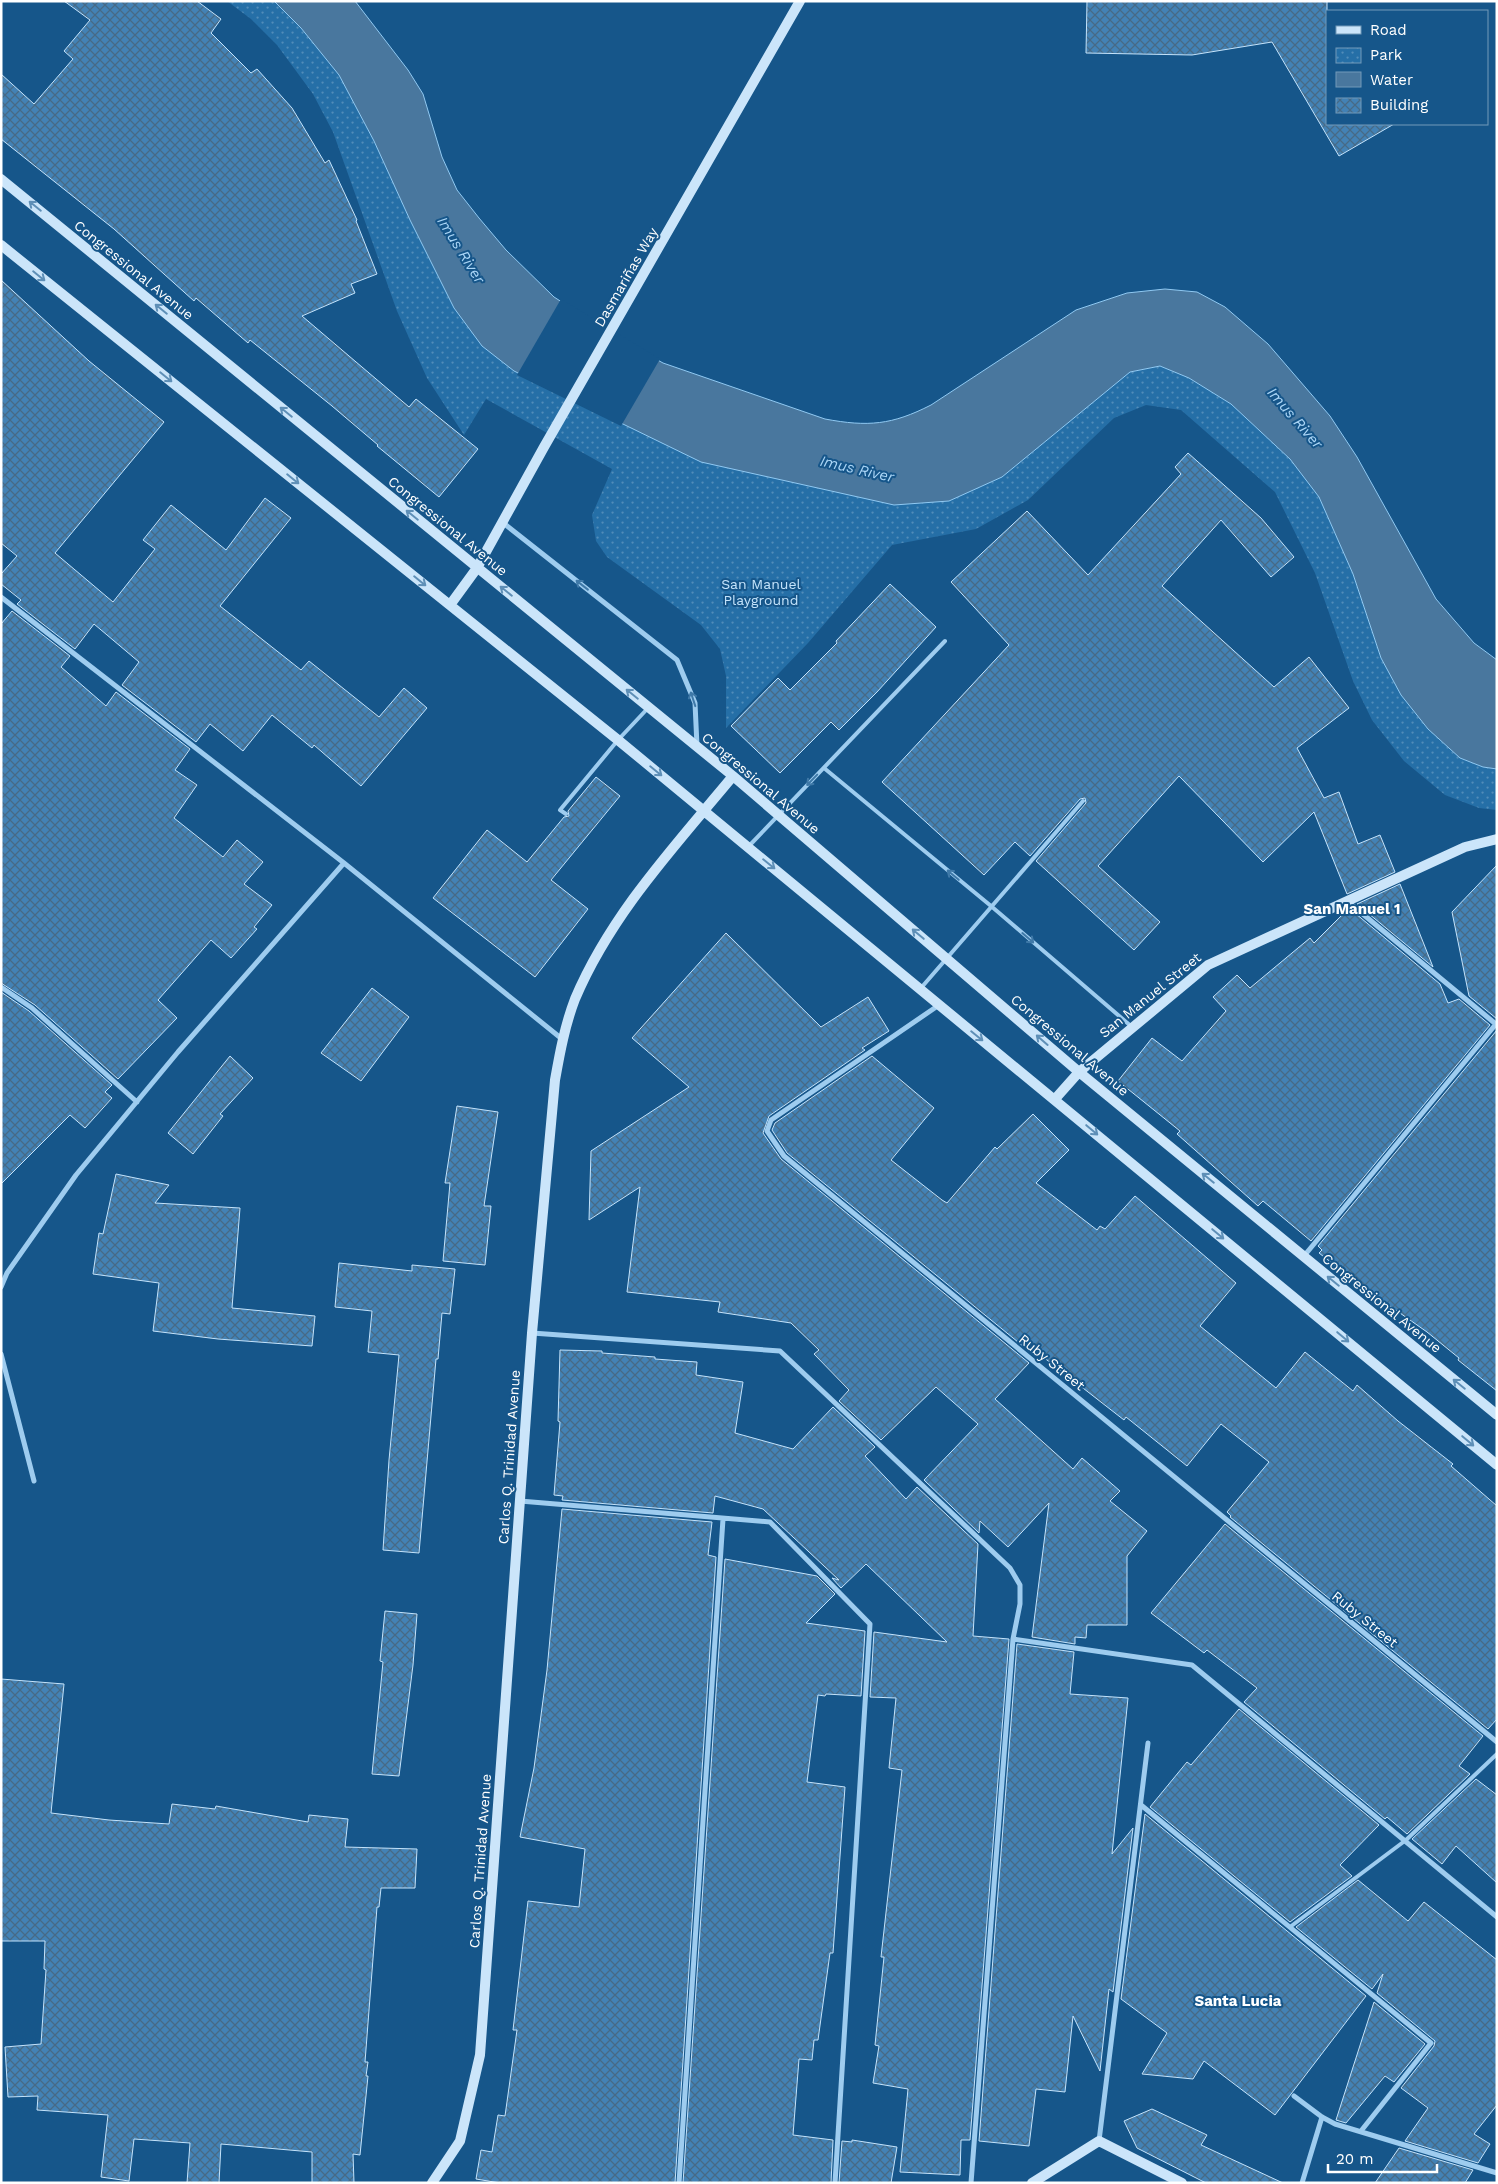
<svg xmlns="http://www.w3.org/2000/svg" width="1498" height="2184" font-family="'Work Sans',sans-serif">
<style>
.park{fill:url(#park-dots)}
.water{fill:#49779e;stroke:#90c9f2}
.pier{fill:#16568a}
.building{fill:url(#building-cross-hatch);stroke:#c4e3fb}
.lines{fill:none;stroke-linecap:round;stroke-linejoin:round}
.lane{stroke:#9eccef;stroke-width:4}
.street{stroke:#9eccef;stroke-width:5}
.secondary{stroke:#cbe5fa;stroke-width:10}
.oneway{stroke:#5e8fb7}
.oneway2{stroke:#3f79a8}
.labels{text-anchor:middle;stroke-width:4;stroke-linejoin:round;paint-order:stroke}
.street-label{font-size:14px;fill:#fff;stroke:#16568a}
.park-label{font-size:14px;fill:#c4e3fb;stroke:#16568a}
.water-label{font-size:15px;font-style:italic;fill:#aad5f6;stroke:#16568a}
.neighbourhood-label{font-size:15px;font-weight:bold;fill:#fff;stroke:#16568a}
</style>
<defs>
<pattern id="park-dots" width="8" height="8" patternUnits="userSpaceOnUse" patternTransform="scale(1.25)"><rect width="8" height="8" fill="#256fa7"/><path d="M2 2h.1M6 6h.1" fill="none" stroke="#518cb9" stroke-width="1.8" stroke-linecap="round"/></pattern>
<pattern id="building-cross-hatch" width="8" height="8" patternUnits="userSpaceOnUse" patternTransform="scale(1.25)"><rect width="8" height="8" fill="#4382b5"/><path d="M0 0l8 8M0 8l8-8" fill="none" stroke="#476a86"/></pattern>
</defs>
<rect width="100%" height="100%" fill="#16568a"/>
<path class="park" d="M227,1h47l27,27 38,47 35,66 36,79 44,88 28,38 520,131 128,-105 30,-6 29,12 42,26 59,55 29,38 34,77 28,84 20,37 27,34 32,29 23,9 14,2v41l-18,-2 -34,-13 -41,-34 -32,-41 -19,-39 -38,-108 -40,-81 -94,-82 -35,-5 -32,13 -86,82 -52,29 -84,16 -84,98 -82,85v-52l-6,-27 -19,-24 -94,-68 -11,-16 -4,-26 20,-46 -126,-70 -22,36 -37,-57 -30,-67 -64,-179 -20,-38 -36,-49 -26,-26z"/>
<path class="water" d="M274,1h81l53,69 15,24 19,63 15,33 22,28 27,32 48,47 61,39 48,27 162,56c43,8 67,6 106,-14l145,-95 51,-17 38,-4 32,3 28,15 43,37 62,72 27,41 79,142 38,44 23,17v109l-14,-2 -23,-9 -32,-29 -27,-34 -20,-37 -28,-84 -34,-77 -29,-38 -59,-55 -42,-26 -29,-12 -30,6 -128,105 -53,24 -55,4 -193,-43 -187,-91 -32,-25 -28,-38 -44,-88 -36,-79 -35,-66 -38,-47z"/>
<path class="pier" d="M561,299l99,60 -39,67 -104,-51z"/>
<path class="building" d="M64,1h133l24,18 -10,14 40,40 6,-4 35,39 33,55 4,-3 28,60 -1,1 21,53 -26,10 4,9 -53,23 107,91 7,-8 62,50 -39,48 -62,-51 1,-1 -46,-39 -82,-66 -2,3 -52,-45 -2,3 -80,-72 -113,-90v-65l33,30 39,-45 -9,-8 26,-31z
M1087,1h240v123h67l-55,32 -67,-114 -80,13 -106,-2z
M1,280l88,81 75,61 -109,131 58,49 42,-53 -12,-9 28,-35 55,45 39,-52 26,20 -71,88 81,64 8,-9 70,56 25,-29 23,20 -66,78 -47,-41 -2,3 -40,-33 -29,36 -33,-27 -14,18 -74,-57 17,-23 -45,-38 -19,25 -58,-45 4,-4 -20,-16v-10l16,-18 -16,-13z
M1188,453l73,65 33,39 -23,20 -50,-57 -59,66 112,101 35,-30 40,51 -52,40 27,50 15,-6 19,52 22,-9 15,37 -48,22 -33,-82 -51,50 -84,-86 -81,90 62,56 -26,28 -98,-89 50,-58 -1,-5 -5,1 -50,57 -15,-14 -31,33 -102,-93 127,-137 -58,-63 76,-71 61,64 93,-101 -6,-7z
M890,584l46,43 -59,65 -38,38 -8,-8 -51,51 -49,-47 47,-48 12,12 47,-47 -1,-2z
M12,611l58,45 -9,11 45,39 10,-14 74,57 -15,21 22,15 -23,33 49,39 14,-17 26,22 -19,22 28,21 -18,22 3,2 -26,29 -20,-18 -53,60 19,18 -59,61 -83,-74 -34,-22v-359z
M596,777l24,19 -69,84 37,29 -53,68 -102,-79 54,-68 40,32 37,-45 5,-1 -1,-5z
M1497,865v154l-28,-23 -17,-84z
M1400,884l33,83 -76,-63z
M1349,908l91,76 8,19 11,-4 31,26 -179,216 -48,-40 -5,5 -81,-72 3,-3 -62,-50 34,-43 30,23 44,-50 -13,-14 24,-22 13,13 60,-50 4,5z
M726,933l95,94 47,-30 21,34 -27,17 3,2 -96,66 -6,17 18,26 248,204 -34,36 78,70 9,-11 38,33 -10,10 37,30 -20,25v69h-40l-1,13 -11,-1v7l-43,-7 17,-134 -41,44 -28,-26 -1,12 -55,-53 54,-56 -42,-37 -55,53 -42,-39 10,-11 -35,-36 5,-4 -28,-27 -73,-11 2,-10 -93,-10 13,-105 -51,33 2,-69 98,-64 -57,-49z
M372,988l37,29 -48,64 -40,-28z
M1,992l28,19 83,74 -7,7 7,6 -27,30 -15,-13 -69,69z
M1497,1030v361l-39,-31 1,-2 -32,-26 -67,-47 -41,-32 3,-3 -4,-4z
M230,1056l23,22 -33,36 3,2 -30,38 -25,-21z
M872,1056l62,52 -43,52 51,40 5,3 48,-56 2,2 36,-35 36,36 -33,33 61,47 3,-4 5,3 30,-33 101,87 -36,43 76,62 29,-36 48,39 4,-6 41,36 55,43 -2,2 46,40v213l-9,10 -258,-212 1,-1 -4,-4 42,-50 -48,-38 -34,42 -61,-49 -2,3 -86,-67 -3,3 -248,-203 -15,-23 3,-7z
M457,1106l41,6 -14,94h7l-6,59 -42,-4 7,-78h-5z
M116,1174l53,11 -14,18 85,5 -8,100 83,8 -3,30 -94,-7 -65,-8 6,-48 -66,-9 6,-41 4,1z
M339,1263l73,8v-6l43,4 -5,45 -8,-1 -4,46h-2l-17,194 -36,-3 6,-90 10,-105 -31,-3 4,-41 -37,-4z
M560,1350l42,1v2l53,4v2l42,3 -1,13 47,7 -8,51 58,16 40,-42 42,40 -10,9 41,43 11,-12 61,57 -5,92 36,3 -39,501h-9l-1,35 -60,-3 8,-83 -35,-6 6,-37 -4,-1 9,-88h-3l21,-187 -13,-2 7,-70 -26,-1 4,-65 73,10 -81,-78 -25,24 -9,-10 7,2 -76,-71 -48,-13 -2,17 -151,-13 1,-4 -9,-1 6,-73 -2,-1z
M562,1509l150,13 -4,33 8,2 -41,626h-175l-24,-4 5,-29 11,2 6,-37 7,1 12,-86h-4l15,-129 51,6 6,-58 -65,-12 14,-69 13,-98z
M1225,1524l258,212 -24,30 11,8 -63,60 -20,-17 -2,2 -141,-117 13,-14 -50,-38 -3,3 -53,-40z
M725,1559l92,17 18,18 -29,29 59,8 -4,65 -35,-2 -1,2 -7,-1 -11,87 38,5 -12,166h-3l-12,87h-4l-2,20 -13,-1 -6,76 40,5 -2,43h-148z
M385,1611l32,3 -4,51 -14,111 -27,-2 11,-112 -3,-1z
M1017,1644l57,8 -4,42 58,4 -16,156 21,-26 -20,164 -4,-3 -9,82 -27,-55 -8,76 -29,-3 -7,57 -50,-5z
M1,1679l63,5 -13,129 58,7 60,4 3,-20 43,5 1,-3 92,16 1,-7 39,4 -3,28 72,2 -2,39h-34l-2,19h-2l-12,155h3l-2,14h2l-8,79 -7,-1 1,29h-42v-31l-91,-8 -2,39h-32l3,-40 -56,-4 -5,42 -28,-4 7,-62 -71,-5 1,-14 -30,1 -3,-50 36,-3 5,-74 -2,-1 1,-28h-44z
M1239,1709l140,116 -39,40 12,11 -62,46 -140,-115 37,-45 4,3z
M1476,1779l21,16v88l-41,-37 -14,18 -30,-25z
M1145,1814l221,182 -91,119 -71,-54 -11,18 -51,-5 25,-41 -46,-34z
M1358,1880l50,41 16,-19 73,58v145l-23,29 16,10 -12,19 -73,-22 23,-33 -27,-20 33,-42 1,-5 -58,-48 6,-19 -11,15 -76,-62z
M1374,2002l51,42 -31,38 -9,-6 -39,47 -10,-3z
M1152,2109l55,26 -6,10 82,38h-77l-69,-35 -13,-27z
M852,2140l45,7 -6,36h-52l3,-42 10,1z
M1399,2148l74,22 -8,13h-90z"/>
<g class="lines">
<path class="lane" d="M824,768l167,138 141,121
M566,814l-6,-4 58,-70 31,-33
M748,847l197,-206
M921,988l162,-187
M1290,1927l116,-87 91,-86"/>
<path class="street" d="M502,522l175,138 18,43 2,43
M1,597l343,266 218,176
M1347,901l150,124
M1,987l31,21 105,94
M939,1005l-168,115 -4,11 17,25 713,586
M1304,1256l192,-232
M1,1287l6,-14 69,-98 102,-123 166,-189
M532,1333l248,18 230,217 10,17v19l-7,35 -42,544
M1,1354l33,127
M520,1501l250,21 100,102 -35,559
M1013,1639l179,26 305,252
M1141,1805l290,238 -70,88
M1294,2096l28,21 13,7 162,49
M1099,2141l49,-398
M679,2183l44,-664
M1302,2183l20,-66"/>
<path class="secondary" d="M1,179l732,597 346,296 418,343
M1,245l617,495 879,725
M450,605l27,-37 67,-121 256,-446
M1055,1099l24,-27 129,-107 257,-118 32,-8
M432,2183l28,-42 20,-86 52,-722 23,-253c5,-28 10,-55 20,-81 36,-85 100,-153 158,-223
M1032,2183l67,-42 83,42"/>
</g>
<defs><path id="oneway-shaft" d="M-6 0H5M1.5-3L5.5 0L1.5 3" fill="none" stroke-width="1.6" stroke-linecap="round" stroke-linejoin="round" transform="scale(1.25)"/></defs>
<g class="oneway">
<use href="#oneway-shaft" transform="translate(35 206) rotate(-141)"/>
<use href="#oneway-shaft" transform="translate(39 276) rotate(39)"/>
<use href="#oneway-shaft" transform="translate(161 309) rotate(-141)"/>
<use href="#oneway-shaft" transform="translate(166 377) rotate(39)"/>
<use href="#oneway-shaft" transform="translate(286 412) rotate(-141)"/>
<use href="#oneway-shaft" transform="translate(293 479) rotate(39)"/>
<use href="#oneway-shaft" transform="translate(412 515) rotate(-141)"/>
<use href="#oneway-shaft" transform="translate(420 581) rotate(39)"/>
<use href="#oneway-shaft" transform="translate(506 591) rotate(-141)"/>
<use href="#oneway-shaft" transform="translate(632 694) rotate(-141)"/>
<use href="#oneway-shaft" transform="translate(656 771) rotate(39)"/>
<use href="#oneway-shaft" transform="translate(769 864) rotate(39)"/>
<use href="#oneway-shaft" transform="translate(918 934) rotate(-140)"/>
<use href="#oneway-shaft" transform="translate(977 1036) rotate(39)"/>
<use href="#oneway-shaft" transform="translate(1042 1040) rotate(-139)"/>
<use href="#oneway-shaft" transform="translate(1092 1130) rotate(40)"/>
<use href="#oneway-shaft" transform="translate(1208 1178) rotate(-141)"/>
<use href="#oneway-shaft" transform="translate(1218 1234) rotate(40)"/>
<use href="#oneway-shaft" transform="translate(1333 1281) rotate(-141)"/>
<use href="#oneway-shaft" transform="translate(1343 1337) rotate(40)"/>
<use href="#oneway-shaft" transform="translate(1459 1384) rotate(-141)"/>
<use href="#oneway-shaft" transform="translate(1468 1441) rotate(40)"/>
</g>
<g class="oneway2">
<use href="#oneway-shaft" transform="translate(582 585) rotate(-142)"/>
<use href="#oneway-shaft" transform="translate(693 699) rotate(-108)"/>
<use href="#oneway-shaft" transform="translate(812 780) rotate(134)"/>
<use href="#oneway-shaft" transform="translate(953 875) rotate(-140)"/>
<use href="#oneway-shaft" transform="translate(1028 938) rotate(41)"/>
</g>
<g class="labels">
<g class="street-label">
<text transform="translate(134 270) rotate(39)" y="5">Congressional Avenue</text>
<text transform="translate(626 277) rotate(-60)" y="5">Dasmariñas Way</text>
<text transform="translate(448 526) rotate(39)" y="5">Congressional Avenue</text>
<text transform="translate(761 783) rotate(40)" y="5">Congressional Avenue</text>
<text transform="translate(1150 995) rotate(-39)" y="5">San Manuel Street</text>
<text transform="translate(1070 1045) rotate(40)" y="5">Congressional Avenue</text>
<text transform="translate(1382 1303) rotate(39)" y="5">Congressional Avenue</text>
<text transform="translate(1052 1362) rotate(39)" y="5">Ruby Street</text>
<text transform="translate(509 1457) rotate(-86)" y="5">Carlos Q. Trinidad Avenue</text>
<text transform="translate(1365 1619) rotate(39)" y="5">Ruby Street</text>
<text transform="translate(480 1861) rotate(-86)" y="5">Carlos Q. Trinidad Avenue</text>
</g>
<g class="park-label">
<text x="761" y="589">San Manuel<tspan x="761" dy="16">Playground</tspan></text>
</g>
<g class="water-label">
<text transform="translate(461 250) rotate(58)" y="5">Imus River</text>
<text transform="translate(1295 418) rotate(49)" y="5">Imus River</text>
<text transform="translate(857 469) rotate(13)" y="5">Imus River</text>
</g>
<g class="neighbourhood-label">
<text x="1352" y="914">San Manuel 1</text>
<text x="1238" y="2006">Santa Lucia</text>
</g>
</g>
<rect width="1498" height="2184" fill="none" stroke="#ffffff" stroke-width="5"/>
<rect x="1326" y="10" width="162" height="115" fill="#16568a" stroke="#739ab9"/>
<rect x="1336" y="26" width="25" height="8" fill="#cbe5fa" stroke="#739ab9"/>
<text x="1370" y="35" font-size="15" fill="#ffffff">Road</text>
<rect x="1336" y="48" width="25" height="15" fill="url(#park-dots)" stroke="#739ab9"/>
<text x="1370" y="60" font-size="15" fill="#ffffff">Park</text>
<rect x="1336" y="72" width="25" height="15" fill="#49779e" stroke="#739ab9"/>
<text x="1370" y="85" font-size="15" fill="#ffffff">Water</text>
<rect x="1336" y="98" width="25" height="15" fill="url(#building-cross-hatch)" stroke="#739ab9"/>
<text x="1370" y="110" font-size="15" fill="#ffffff">Building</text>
<path d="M1328 2164v8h109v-8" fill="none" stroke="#ffffff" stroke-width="2.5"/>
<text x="1336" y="2164" font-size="15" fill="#ffffff" stroke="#16568a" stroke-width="4" paint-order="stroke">20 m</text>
</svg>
